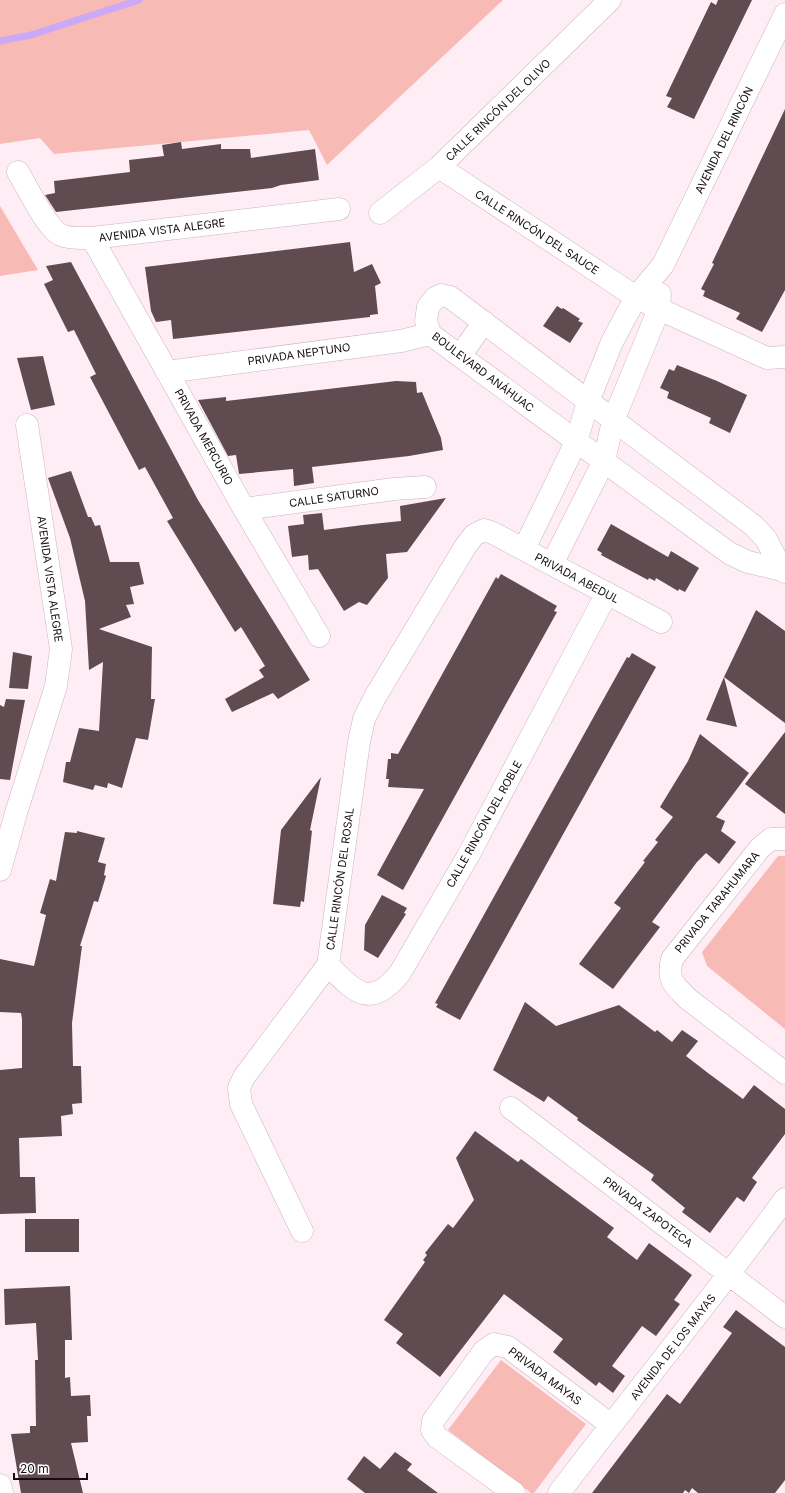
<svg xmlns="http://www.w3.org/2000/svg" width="785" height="1493" font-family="Inter,sans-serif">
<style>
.green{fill:#f8bab5}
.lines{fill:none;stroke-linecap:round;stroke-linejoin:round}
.stream{stroke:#cba9f6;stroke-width:7}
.building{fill:#604b50}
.minor-casing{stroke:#cab4c0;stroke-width:23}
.tertiary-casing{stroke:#cab4c0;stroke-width:23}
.minor{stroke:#fff;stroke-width:22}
.tertiary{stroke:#fff;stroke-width:22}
.labels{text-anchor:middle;stroke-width:4;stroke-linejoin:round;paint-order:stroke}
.street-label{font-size:11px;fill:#160e12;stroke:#fff}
</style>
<rect width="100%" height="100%" fill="#ffedf6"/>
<path class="green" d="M0,0h503l-176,165 -18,-35 -255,24 -14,-16 -40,6z
M0,206l38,64 -38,6z
M778,856h7v173l-78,-63 -5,-14z
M501,1360l85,64 -52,69h-3l-83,-63z"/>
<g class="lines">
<path class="stream" d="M0,41l31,-6 108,-35"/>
</g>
<path class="building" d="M718,0h34l-58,119 -27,-12 5,-9 -6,-2 45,-94 5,3z
M785,109v181l-23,42 -26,-13 4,-6 -37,-17 2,-5 -4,-2 13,-25 -2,-1z
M181,142l1,7 39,-5v5h29l1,9 64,-9 4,31 -38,5 -9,3 -216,24 -11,-17 10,-2 -1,-12 76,-9 -1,-12 35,-4 -2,-11z
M350,242l4,30 18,-8 9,19 -6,3 3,28 -8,1v2l-197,22 -2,-19 -15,2 -5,-11 -6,-44z
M71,262l127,238 112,180 -32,19 -5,-6 -41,19 -7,-13 39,-22 -5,-7 6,-4 -24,-39 -6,5 -68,-111 6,-3 -28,-51 -6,3 -49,-93 6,-3 -22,-44 -6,2 -24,-48 9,-4 -7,-14z
M557,306l5,3 1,-1 17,11 -2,2 5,2 -13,20 -27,-17z
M43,356l12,49 -24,5 -14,-52z
M677,365l40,16 30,14 -17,38 -21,-10 2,-5 -44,-20 2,-6 -9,-4 9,-19 5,2z
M396,381l20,1 1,11 5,-1 19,46 2,12 -34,6 -97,11 2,16 -20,3 -1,-17 -54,5 -3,-19 -8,1 -30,-56 28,-3v4z
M71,471l17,46h3l4,9 5,-1 10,37h29l5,22 -14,3 4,17 -8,1 5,12 -32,12 53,18 -1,52h4l-7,41 -12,-2 -14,50 -14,-5 -1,5 -12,-3 -2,5 -30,-8 3,-20h4l9,-34 20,3 4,-69 -14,8 -4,-69 -15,-63 -22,-60z
M446,498l-39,54 -21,2 2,24 -21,27 -8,-3 -15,9 -26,-42 -9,1 -1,-15 -16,2 -4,-31 16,-2 -1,-9 19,-2 2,17 39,-5 38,-4 -1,-15z
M611,524l57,33 3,-6 28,17 -14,24 -6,-3 -1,2 -22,-13 -1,3 -6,-3 -1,2 -47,-25 1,-2 -5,-3z
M501,574l56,32 -3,5 3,1 -154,278 -26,-15 47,-86 -36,-2 1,-8h-3l2,-20h3v-6l7,1 98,-177 2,2z
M756,610l29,21v92l-61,-46z
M13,652l19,4 -4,33 -19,-1z
M632,653l24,14 -196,353 -24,-13 2,-3 -3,-1 173,-312 19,-34 2,1z
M724,677l13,50 -31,-7z
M6,699l19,1 -15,80 -10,-1v-74l4,2z
M785,732v82l-40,-30z
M700,734l49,39 -33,44 9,4 -4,10 15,11 -17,22 -13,-11 -9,9 -45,60 8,5 -47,62 -34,-25 42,-56 -7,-5 31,-41 -2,-1 15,-19 -3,-2 18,-23 -13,-10 28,-46z
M321,777l-11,53 2,1 -8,71 -3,-1 -1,6 -27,-3 8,-74z
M77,831l28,7 -7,24 8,2 -2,11 2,1 -8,26 -4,-1 -14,45h2l-10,77 1,43h8l1,37 -10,1 1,10 -12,2 1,20 -43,2 1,39h15l1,36 -36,1v-144l22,-2v-49l-1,-6 -21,-1v-53l34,7 12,-51 -6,-2 10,-34 6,2 9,-49 12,1z
M382,895l25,13 -3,5 2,1 -28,44 -14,-8 1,-25z
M525,1002l31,24 63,-21 36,27 2,-2 15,12 10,-12 16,11 -12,15 22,17 35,26 11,-14 31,24v25l-33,44 5,4 -13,20 -7,-5 -27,36 -28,-21 3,-4 -34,-28 3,-5 -77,-55 1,-2 -30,-22 -4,6 -51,-32z
M475,1131l43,31 3,-3 93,69 -7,9 30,23 12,-17 43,32 -18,25 6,4 -24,32 -14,-10 -30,40 13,10 -12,17 -14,-11 -3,4 -43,-34 10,-13 -59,-45 -64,83 -44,-34 7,-9 -19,-14 41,-58 -2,-2 4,-5 -2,-2 23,-29 5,4 21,-28 -18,-42z
M25,1219h54v33h-54z
M70,1286l2,54h-7v38l5,-1 1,19 19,-1 1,21h-4l1,26 -17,1 12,50h-62l-10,-59 19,-1v-7h6l-1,-66h3l-2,-37 -31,2 -1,-36z
M736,1310l49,37v133l-10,13h-77l-6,-5 -3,5 -4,-3 -2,3h-91l75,-99 13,10 52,-71 -9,-6z
M395,1452l17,12 -5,6 31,23h-73l-18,-14 17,-23 16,13z"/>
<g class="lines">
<g class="minor-casing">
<path id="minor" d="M439,167l197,130 23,12 108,49 18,-1
M18,172c9,15 29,57 43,63 9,4 21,3 31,3l247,-29
M380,213l59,-46 171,-167
M92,238l152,271 75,127
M167,372l234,-31 29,-7
M244,509l150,-20 31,-2
M524,549l52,-107 12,-40 24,-60 24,-45 27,-32 122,-251
M552,564l52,-103 9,-40 46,-112 1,-15
M785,839h-14l-11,9 -88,111c-5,21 1,25 16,40l97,74
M0,870l16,-57 40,-127 5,-37 -34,-224
M328,965c27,27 42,45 72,8l68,-117 139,-263
M511,1108l274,209
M302,1231l-61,-127 -2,-16 5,-11 84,-112 31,-223 5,-23 11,-22 90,-150 9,-12 10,-5 9,3 168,89
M0,1485l2,8
M514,1493l-77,-56 -5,-7 1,-9 51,-70 10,-7 14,3 103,78
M559,1493c75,-99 153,-194 226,-294"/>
</g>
<g class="tertiary-casing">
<path id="tertiary" d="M460,356l24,-34
M782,570l-16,-31 -12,-13 -304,-229 -9,-2 -6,3 -7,9 -2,14 4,13 299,219 19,9 34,8 3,2"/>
</g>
<use href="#minor" class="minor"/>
<use href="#tertiary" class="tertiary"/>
</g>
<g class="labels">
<g class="street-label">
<text transform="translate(498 110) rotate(-44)" y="4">CALLE RINCÓN DEL OLIVO</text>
<text transform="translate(724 140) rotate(-64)" y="4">AVENIDA DEL RINCÓN</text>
<text transform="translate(162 230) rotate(-7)" y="4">AVENIDA VISTA ALEGRE</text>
<text transform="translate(537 232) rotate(33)" y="4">CALLE RINCÓN DEL SAUCE</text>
<text transform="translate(299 354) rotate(-8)" y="4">PRIVADA NEPTUNO</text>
<text transform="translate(483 372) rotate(37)" y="4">BOULEVARD ANÁHUAC</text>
<text transform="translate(204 437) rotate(61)" y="4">PRIVADA MERCURIO</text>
<text transform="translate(334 497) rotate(-8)" y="4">CALLE SATURNO</text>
<text transform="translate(577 578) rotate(28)" y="4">PRIVADA ABEDUL</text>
<text transform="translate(50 579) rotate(82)" y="4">AVENIDA VISTA ALEGRE</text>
<text transform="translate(484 824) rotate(-61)" y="4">CALLE RINCÓN DEL ROBLE</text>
<text transform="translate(340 879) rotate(-82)" y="4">CALLE RINCÓN DEL ROSAL</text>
<text transform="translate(717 902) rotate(-51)" y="4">PRIVADA TARAHUMARA</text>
<text transform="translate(648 1212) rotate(37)" y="4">PRIVADA ZAPOTECA</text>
<text transform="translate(673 1347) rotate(-52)" y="4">AVENIDA DE LOS MAYAS</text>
<text transform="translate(545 1376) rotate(37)" y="4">PRIVADA MAYAS</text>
</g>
</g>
<path d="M14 1473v6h73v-6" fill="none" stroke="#160e12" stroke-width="2"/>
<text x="20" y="1473" font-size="12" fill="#160e12" stroke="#ffffff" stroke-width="3" paint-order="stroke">20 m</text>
</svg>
